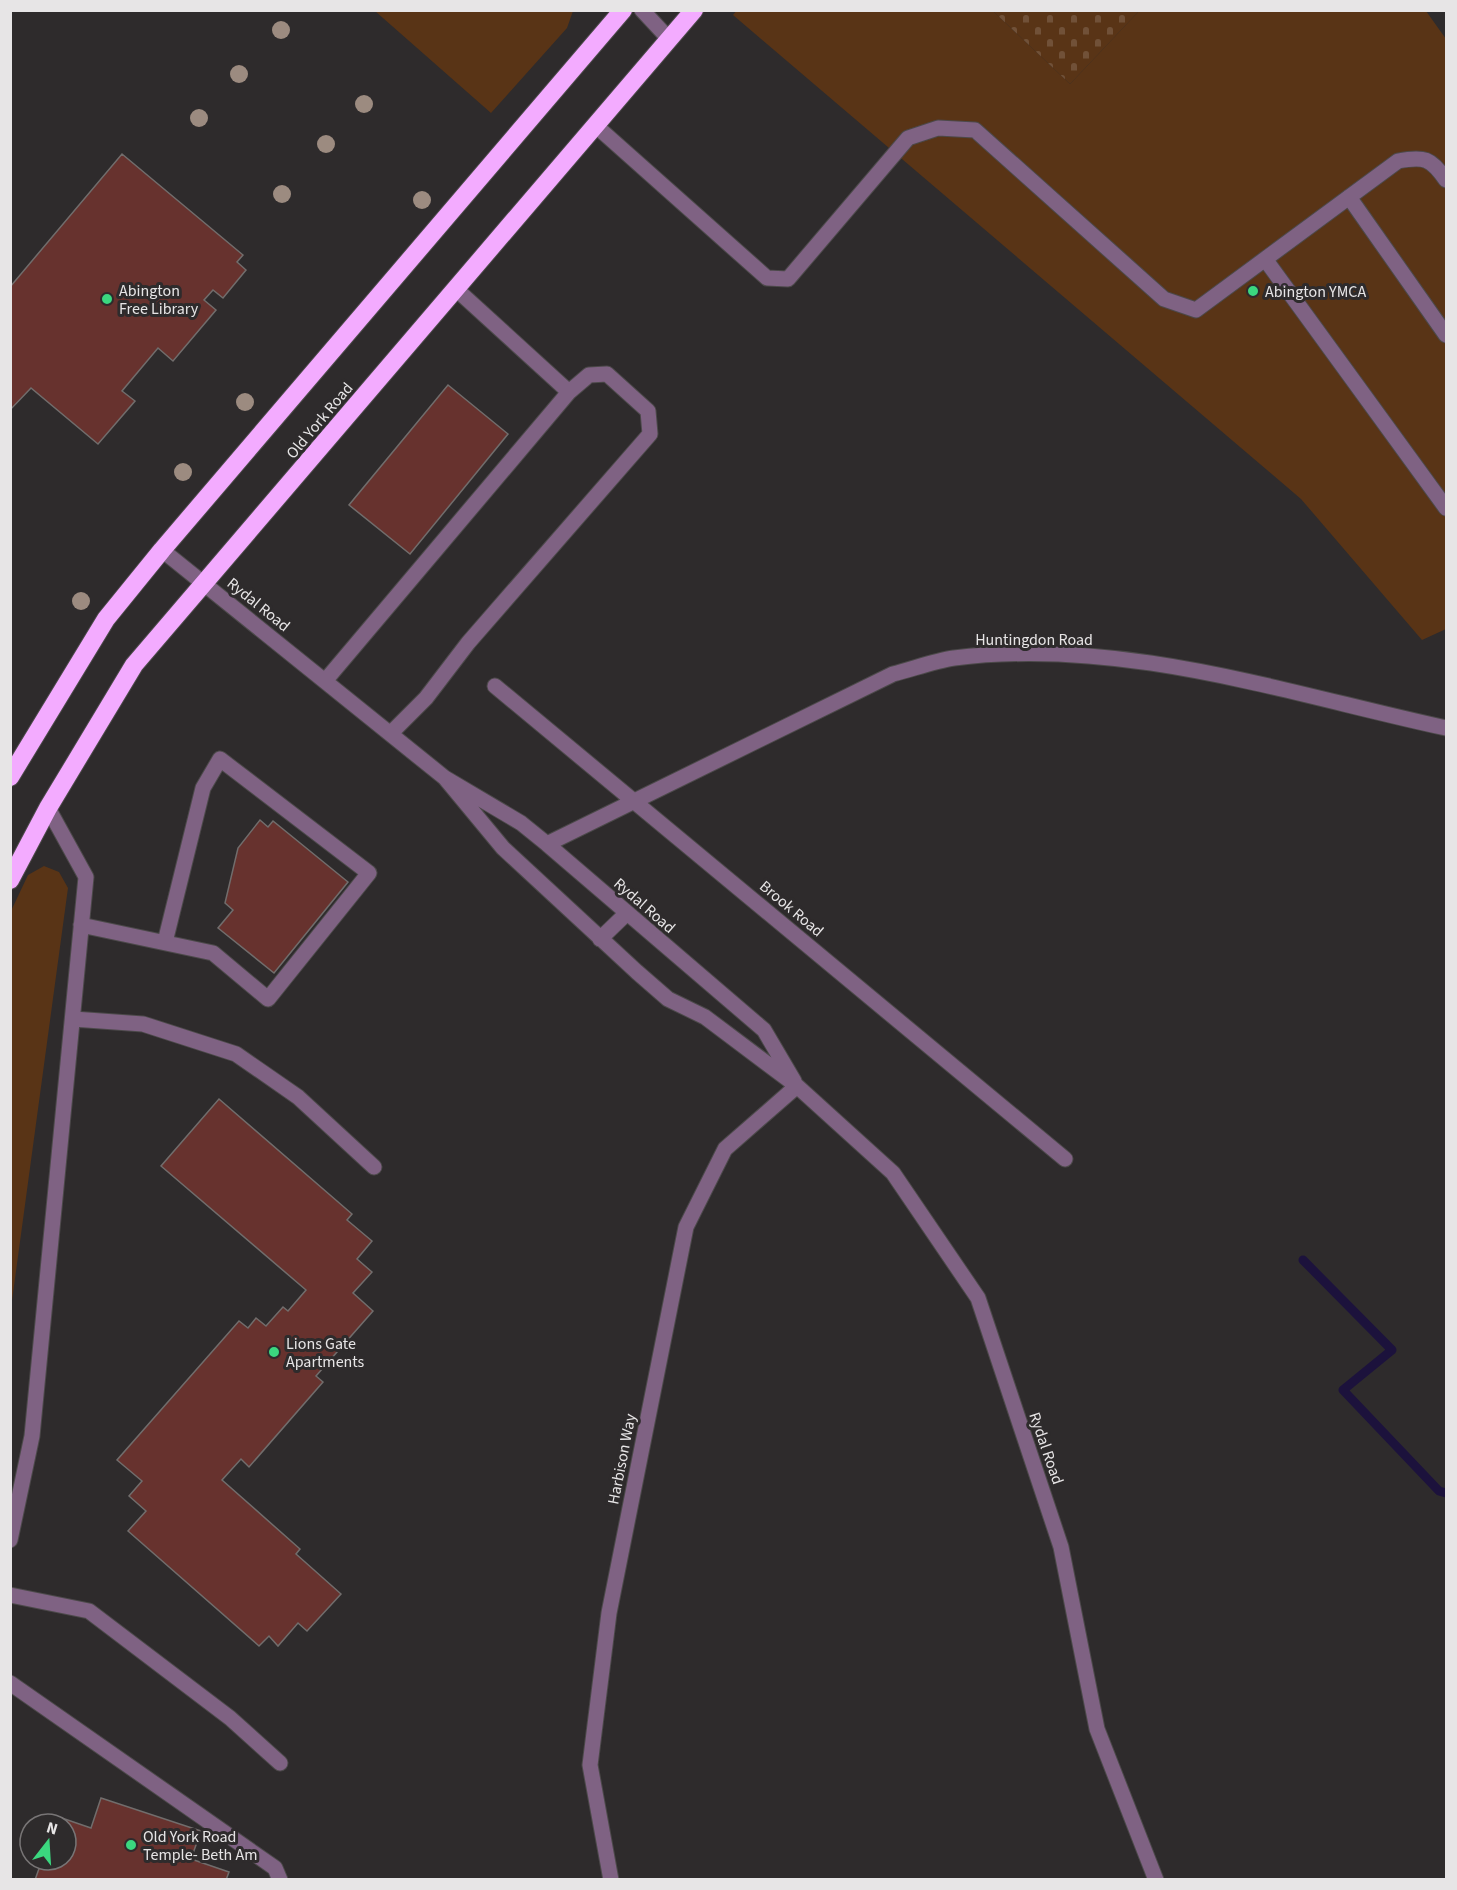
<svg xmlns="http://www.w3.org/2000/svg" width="1457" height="1890" font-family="'Source Sans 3',sans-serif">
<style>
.green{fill:#593416}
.cemetery{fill:url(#cemetery-stones)}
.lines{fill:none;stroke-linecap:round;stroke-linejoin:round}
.stream{stroke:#1c123c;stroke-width:9}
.building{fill:#67322e;stroke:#716d6c;stroke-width:1.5}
.minor-casing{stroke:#4c494a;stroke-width:17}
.highway-casing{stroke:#4c494a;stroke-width:20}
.minor{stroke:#7f6283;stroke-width:15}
.highway{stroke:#f3abff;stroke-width:18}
.tree{fill:#9c8b80}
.poi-dot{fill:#3bd77f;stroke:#2e2b2c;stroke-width:2}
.labels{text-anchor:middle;stroke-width:6;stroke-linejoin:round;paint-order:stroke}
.poi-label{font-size:16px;fill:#e7e5e6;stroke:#2e2b2c;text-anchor:start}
.street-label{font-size:16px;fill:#e7e5e6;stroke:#2e2b2c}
</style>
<defs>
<pattern id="cemetery-stones" width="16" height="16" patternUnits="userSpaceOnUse" patternTransform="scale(1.5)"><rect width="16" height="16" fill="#593416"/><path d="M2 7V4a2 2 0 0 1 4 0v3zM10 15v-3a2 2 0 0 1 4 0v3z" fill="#715138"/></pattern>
</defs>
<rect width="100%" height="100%" fill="#2e2b2c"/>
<path class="green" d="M737,10l256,1 77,73 69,-73h287l20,28v590l-24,11 -121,-141 -568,-484z
M375,11h198l-6,17 -76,85z
M44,866l15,6 9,16 -57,420v-397l17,-36z"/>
<path class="cemetery" d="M993,11h146l-69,73z"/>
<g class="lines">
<path class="stream" d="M1303,1260l89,90 -49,40 96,101 7,2"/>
</g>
<path class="building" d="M122,154l121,101 -6,7 9,8 -23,28 -10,-8 -9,10 12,10 -43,51 -15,-13 -36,43 13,10 -37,43 -67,-56 -21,22v-123z
M448,385l60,49 -98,120 -61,-49z
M260,820l8,7 5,-6 75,61 -74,91 -56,-45 15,-18 -8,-7 13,-55z
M219,1099l133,115 -5,6 25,21 -15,18 15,13 -19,21 20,18 -57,65 7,6 -74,85 -8,-8 -19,21 78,69 -4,5 45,40 -34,37 -9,-8 -20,23 -9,-10 -10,10 -131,-115 18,-20 -17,-15 13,-15 -25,-21 122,-139 9,7 8,-10 10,8 17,-19 5,4 18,-21 -145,-124z
M101,1798l100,33 -10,28 38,13 -3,8h-191l7,-20h24v-36h-12l2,-8 35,12z"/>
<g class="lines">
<g class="minor-casing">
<path id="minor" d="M642,10l27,29
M595,125l172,153 21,1 120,-141 30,-10 37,2 189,169 32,11 202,-149c26,-5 33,-3 48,19
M1349,197l97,138
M1265,259l181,249
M456,289l113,103
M162,550l283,228 76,45 26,21 217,186 30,51
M325,681l244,-289 20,-17 18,-1 41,37 2,23 -182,209 -42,55 -35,35
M495,686l570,473
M445,778l58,70 134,124 31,27 37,18 92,69 96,87 85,125 83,249 36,182 59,151
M547,844l346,-170c20,-5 41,-13 61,-16 168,-21 331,35 492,70
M81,925l132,28 55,46 101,-126 -149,-114 -17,29 -38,154
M600,939l27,-26
M73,1019l70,5 93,30 62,43 76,70
M10,1540l22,-104 54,-559 -38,-69
M10,1595l79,16 141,107 50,45
M10,1683l265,185 5,12
M611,1880l-21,-115 19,-152 77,-386 39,-78 72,-63"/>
</g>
<g class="highway-casing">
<path id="highway" d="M10,777l96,-158 56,-69 461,-540
M10,880l38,-72 86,-143 560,-655"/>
</g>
<use href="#minor" class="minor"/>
<use href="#highway" class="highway"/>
</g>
<g class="tree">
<circle cx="281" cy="30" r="9"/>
<circle cx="239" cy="74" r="9"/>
<circle cx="364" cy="104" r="9"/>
<circle cx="199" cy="118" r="9"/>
<circle cx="326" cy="144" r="9"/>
<circle cx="282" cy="194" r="9"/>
<circle cx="422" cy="200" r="9"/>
<circle cx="245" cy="402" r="9"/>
<circle cx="183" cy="472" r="9"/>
<circle cx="81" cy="601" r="9"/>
</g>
<g class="poi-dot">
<circle cx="1253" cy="291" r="6"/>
<circle cx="107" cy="299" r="6"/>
<circle cx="274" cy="1352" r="6"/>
<circle cx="131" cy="1845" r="6"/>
</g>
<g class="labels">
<g class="poi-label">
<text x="119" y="296">Abington<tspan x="119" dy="18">Free Library</tspan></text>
<text x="1265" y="297">Abington YMCA</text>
<text x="286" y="1349">Lions Gate<tspan x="286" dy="18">Apartments</tspan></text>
<text x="143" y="1842">Old York Road<tspan x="143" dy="18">Temple- Beth Am</tspan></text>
</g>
<g class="street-label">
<text transform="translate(319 420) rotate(-50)" y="6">Old York Road</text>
<text transform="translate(259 604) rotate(39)" y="6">Rydal Road</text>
<text x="1034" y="645">Huntingdon Road</text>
<text transform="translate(645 905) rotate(41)" y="6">Rydal Road</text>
<text transform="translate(792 908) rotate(40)" y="6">Brook Road</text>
<text transform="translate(1047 1448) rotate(71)" y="6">Rydal Road</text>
<text transform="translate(621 1459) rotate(-79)" y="6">Harbison Way</text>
</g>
</g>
<rect width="1457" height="1890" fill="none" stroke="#e7e5e6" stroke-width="24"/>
<g transform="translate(48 1842) rotate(17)"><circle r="28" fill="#2e2b2c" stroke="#787576" stroke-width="1.5"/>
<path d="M0-4.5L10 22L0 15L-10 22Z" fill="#3bd77f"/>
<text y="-9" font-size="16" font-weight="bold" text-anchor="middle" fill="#e7e5e6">N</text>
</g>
</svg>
